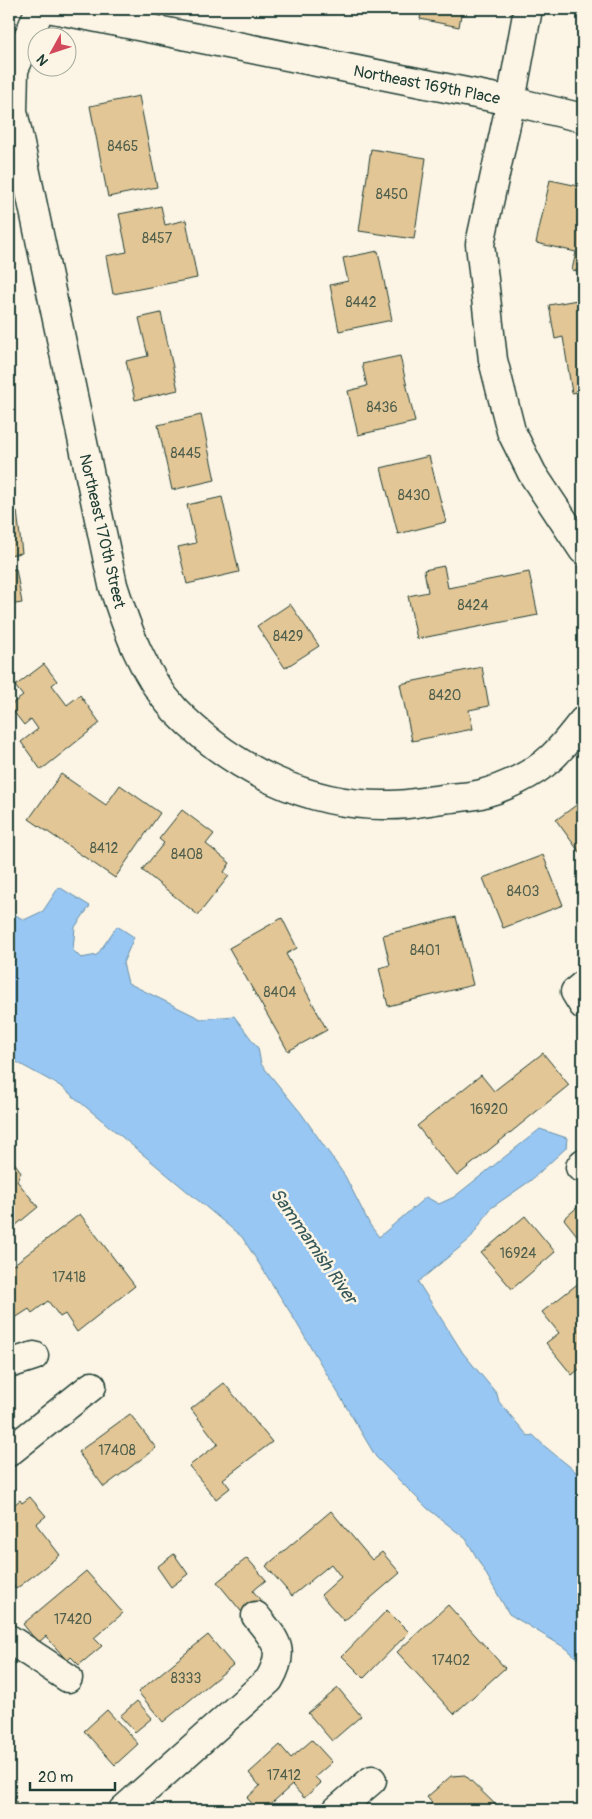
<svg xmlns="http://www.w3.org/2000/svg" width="592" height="1819" font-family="Pangolin,sans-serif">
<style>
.water{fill:#98c7f4;stroke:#6890a7}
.building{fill:#e2c696;stroke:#1f3d34}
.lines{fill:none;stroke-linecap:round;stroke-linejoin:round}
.minor-casing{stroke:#1f3d34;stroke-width:31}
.minor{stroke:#fcf5e5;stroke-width:28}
.labels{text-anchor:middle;stroke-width:5;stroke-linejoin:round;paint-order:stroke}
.number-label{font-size:14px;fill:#505f4c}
.street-label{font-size:16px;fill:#1f3d34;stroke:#fcf5e5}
.water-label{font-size:18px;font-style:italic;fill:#37595a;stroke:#fcf5e5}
</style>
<rect width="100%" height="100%" fill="#fcf5e5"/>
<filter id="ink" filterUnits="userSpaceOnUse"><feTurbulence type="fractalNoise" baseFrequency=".02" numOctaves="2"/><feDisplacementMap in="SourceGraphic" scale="10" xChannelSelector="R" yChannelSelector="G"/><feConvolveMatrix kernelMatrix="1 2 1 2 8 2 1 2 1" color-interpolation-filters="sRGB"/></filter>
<g filter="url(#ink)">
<path class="water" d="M59,887l31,19 -15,21 -2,23 8,8 16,-3 20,-29 17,11 -11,26 5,20 73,36 33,-3 24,32 3,16 40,49 44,63 25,49 9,12 47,-40 13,7 15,-7 86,-68 27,9 -1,10 -36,33 -39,27 -21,31 -52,43 45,71 34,41 2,8 29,34 5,-1c15,16 34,28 50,43v186l-16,-15 -58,-35 -43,-75 -39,-31 -51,-51 -86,-145 -48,-75 -180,-150 -53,-29v-147l15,9 19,-9z"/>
<path class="building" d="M422,9h40l-3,18 -39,-8z
M139,96l18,91 -49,10 -18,-91z
M371,149l55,9 -12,81 -55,-8z
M550,180l33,7 -3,18 3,1v66l-11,-2 4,-18 -40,-9z
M161,206l4,19 21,-5 11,58 -84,16 -7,-38 21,-4 -8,-38z
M378,251l14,69 -53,11 -9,-46 18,-4 -5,-23z
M583,299v92l-11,2 -9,-56 -8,2 -6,-34z
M161,313l17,77 -43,10 -9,-39 22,-5 -9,-38z
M400,356l15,66 -57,13 -10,-44 19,-5 -5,-22z
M201,415l14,65 -43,10 -14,-65z
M429,456l17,66 -48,12 -17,-66z
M222,497l17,75 -52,12 -9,-37 18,-4 -9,-38z
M17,511l5,42 -13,2v-42z
M444,566l4,22 81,-16 9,43 -121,24 -9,-43 20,-4 -4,-22z
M16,569l6,34 -13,2v-35z
M290,604l29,42 -34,22 -28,-42z
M44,664l13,17 -5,4 15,20 13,-10 20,28 -59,47 -20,-28 17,-13 -7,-10 -7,6 -15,-19 14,-10 -8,-10z
M482,667l7,39 -20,4 4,19 -61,12 -12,-57z
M61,774l45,31 14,-20 40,28 -45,65 -86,-59z
M583,800v57l-27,-37z
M182,810l32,24 -8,10 24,19 -6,9 5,4 -31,39 -56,-45 22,-27 -5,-4z
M543,855l20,50 -60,23 -20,-50z
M456,917l17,68 -85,21 -9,-38 11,-3 -7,-30z
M282,918l15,30 -11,6 41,76 -39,21 -59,-103z
M543,1053l26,32 -112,91 -40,-50 64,-51 13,16z
M9,1161h4l8,11 -4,9 21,26 -29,24z
M583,1202v41l-19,-24z
M80,1214l55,72 -58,46 -12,-18 -5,3 -12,-16 -16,12 -3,-4 -20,13v-54z
M525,1216l30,36 -43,37 -31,-36z
M580,1282l3,4v80l-11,9 -26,-32 13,-10 -17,-21z
M224,1383l48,59 -49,37 7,9 -14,11 -27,-33 29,-22 -27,-35z
M130,1414l26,34 -52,39 -26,-35z
M30,1497l16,19 -10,8 24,31 -44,34 -7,-10v-70l11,-9 2,3z
M331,1511l41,49 10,-8 18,21 -56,48 -23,-26 20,-18 -10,-13 -39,32 -26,-30z
M174,1554l14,20 -17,13 -14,-20z
M247,1558l19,22 -13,11 9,11 -17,14 -28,-34z
M86,1571l37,42 -29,25 8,8 -23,19 -8,-8 -4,4 -21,-25 -8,7 -15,-19z
M448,1605l57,63 -51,46 -57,-62z
M387,1610l22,22 -45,46 -22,-22z
M208,1635l25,30 -70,57 -25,-30z
M338,1688l23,28 -29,25 -24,-28z
M137,1701l15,17 -17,14 -15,-16z
M107,1710l31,34 -23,21 -31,-34z
M312,1740l20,22 -17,15 6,6 -17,15 -12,-13 -28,25h-6l-11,-12 13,-12 -11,-13 31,-28 11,13z
M465,1775l36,35h-78l9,-7 -5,-6 24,-21z
M9,1789l12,21h-12z"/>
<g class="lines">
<g class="minor-casing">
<path id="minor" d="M40,9l-26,61 -1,41 100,474c14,44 30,90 62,125 56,58 133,97 215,95 18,0 36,-4 53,-6 12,-2 26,-2 38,-5 23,-6 53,-20 70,-36 12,-11 22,-25 32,-37
M53,9l458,92 -31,143 13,116 18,71 21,42 51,77
M528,9l-17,92 72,17
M583,985l-8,7 8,13
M580,1167l3,-4
M9,1364l25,-8
M9,1452l83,-66
M9,1639l59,39
M123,1810l146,-130c18,-31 6,-40 -13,-64
M337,1810l35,-30"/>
</g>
<use href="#minor" class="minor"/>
</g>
</g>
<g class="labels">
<g class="number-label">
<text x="123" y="151">8465</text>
<text x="392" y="199">8450</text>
<text x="157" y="243">8457</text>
<text x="361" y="307">8442</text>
<text x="382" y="412">8436</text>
<text x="186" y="458">8445</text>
<text x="414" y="500">8430</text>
<text x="473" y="610">8424</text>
<text x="288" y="641">8429</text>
<text x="445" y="700">8420</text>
<text x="104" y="853">8412</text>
<text x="187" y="859">8408</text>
<text x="523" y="896">8403</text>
<text x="425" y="955">8401</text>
<text x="280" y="997">8404</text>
<text x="489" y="1114">16920</text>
<text x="518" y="1258">16924</text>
<text x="69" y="1282">17418</text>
<text x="117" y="1455">17408</text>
<text x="73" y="1624">17420</text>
<text x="451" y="1665">17402</text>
<text x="186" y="1683">8333</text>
<text x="284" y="1780">17412</text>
</g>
<g class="street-label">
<text transform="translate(427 84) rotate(11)" y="6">Northeast 169th Place</text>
<text transform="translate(103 531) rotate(77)" y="6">Northeast 170th Street</text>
</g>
<g class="water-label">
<text transform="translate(314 1246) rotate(55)" y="6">Sammamish River</text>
</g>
</g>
<rect width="592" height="1819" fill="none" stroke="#fcf5e5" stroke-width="30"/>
<rect x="15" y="15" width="562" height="1789" fill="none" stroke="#1f3d34" stroke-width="2" filter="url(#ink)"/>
<g transform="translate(52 52) rotate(230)"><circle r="24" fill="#fcf5e5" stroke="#a4ab9e"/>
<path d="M0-4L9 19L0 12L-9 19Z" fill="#d1495b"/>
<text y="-8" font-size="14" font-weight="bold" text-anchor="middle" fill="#1f3d34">N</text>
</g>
<path d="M30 1782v8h85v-8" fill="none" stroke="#1f3d34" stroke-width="2.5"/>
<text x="38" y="1782" font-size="15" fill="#1f3d34" stroke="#fcf5e5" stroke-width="4" paint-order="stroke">20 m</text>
</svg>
